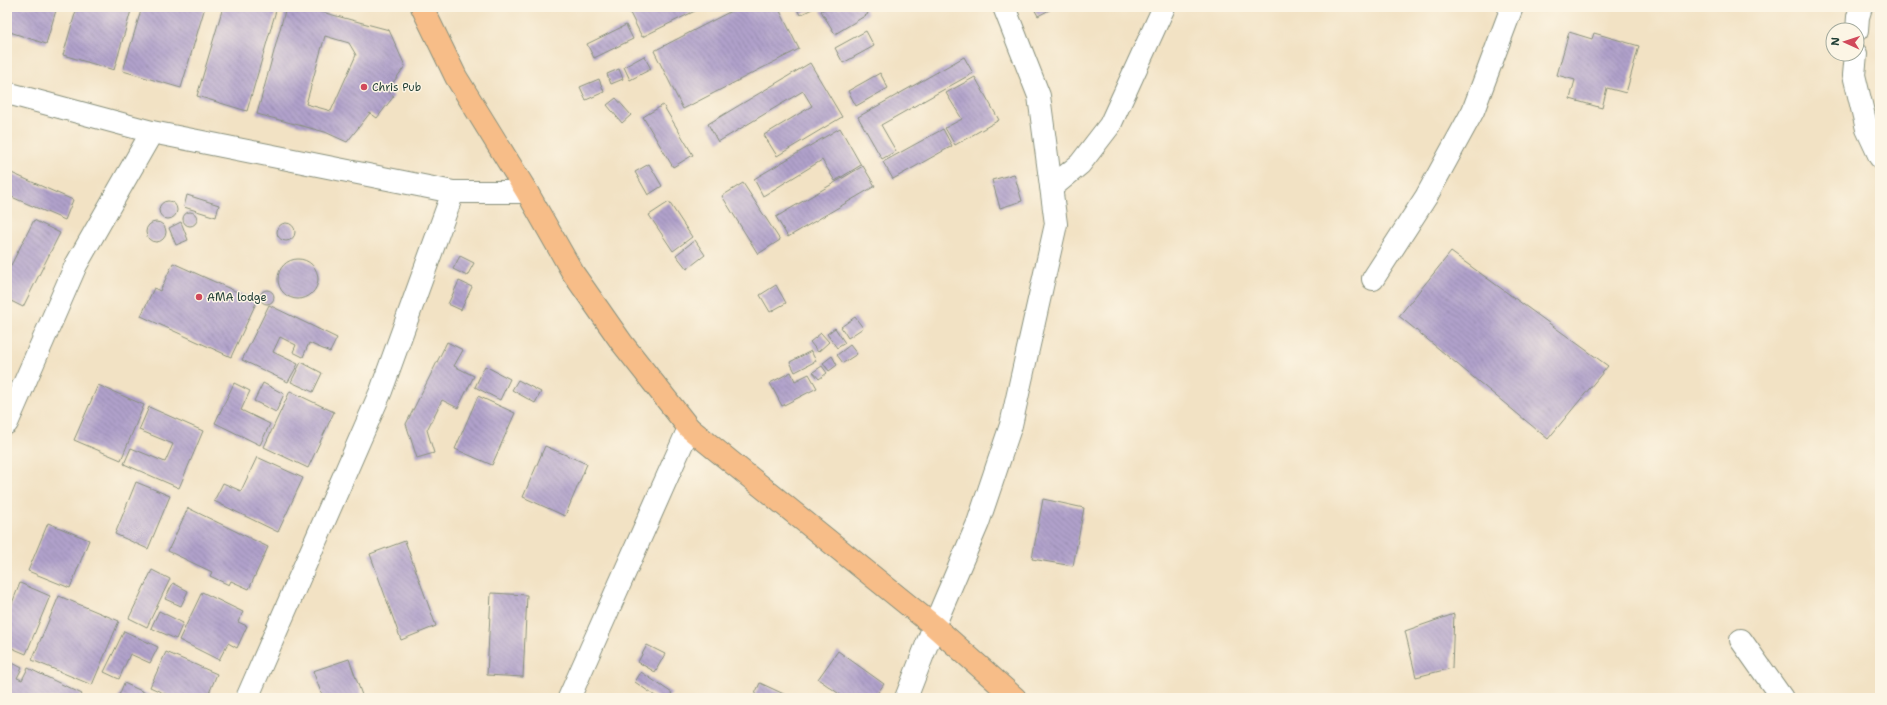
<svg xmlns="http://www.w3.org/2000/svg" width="1887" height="705" font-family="'Shantell Sans',sans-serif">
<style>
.building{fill:url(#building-back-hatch);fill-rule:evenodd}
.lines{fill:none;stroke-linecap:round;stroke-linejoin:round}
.minor-casing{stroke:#88907c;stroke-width:24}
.major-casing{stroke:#88907c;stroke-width:24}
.minor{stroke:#fff;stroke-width:22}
.major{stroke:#f7bd88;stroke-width:22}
.poi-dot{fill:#d1495b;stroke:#fcf5e5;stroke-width:1.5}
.labels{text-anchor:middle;stroke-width:3;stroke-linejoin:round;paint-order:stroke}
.poi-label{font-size:11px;fill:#1f3d34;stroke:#fcf5e5;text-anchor:start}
</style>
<defs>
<pattern id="building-back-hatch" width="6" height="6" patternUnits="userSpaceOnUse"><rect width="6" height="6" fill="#b0a1cb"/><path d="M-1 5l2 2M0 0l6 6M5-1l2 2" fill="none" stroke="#8f84a6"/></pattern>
</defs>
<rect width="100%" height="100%" fill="#fcf5e5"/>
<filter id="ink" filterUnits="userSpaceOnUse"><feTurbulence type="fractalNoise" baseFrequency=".025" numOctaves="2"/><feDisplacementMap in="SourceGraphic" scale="8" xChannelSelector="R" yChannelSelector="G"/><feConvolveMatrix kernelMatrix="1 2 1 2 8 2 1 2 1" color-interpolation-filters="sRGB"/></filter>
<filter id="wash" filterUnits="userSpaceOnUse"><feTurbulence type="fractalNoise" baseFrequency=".012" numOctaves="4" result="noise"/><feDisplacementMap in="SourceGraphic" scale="16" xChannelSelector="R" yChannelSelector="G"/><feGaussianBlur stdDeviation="0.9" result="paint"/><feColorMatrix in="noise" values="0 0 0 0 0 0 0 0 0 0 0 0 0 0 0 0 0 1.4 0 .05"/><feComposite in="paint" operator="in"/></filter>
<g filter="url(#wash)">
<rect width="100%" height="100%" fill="#f2e2c4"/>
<g id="blocks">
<path class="building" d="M7,7h50l-11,37 -39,-13z
M77,7h55l-18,63 -51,-15z
M142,7h63l-24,81 -58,-17z
M223,7h54l-30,104 -50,-15z
M286,7h17l86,23 16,36 -18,25 7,5 -17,22 -7,-5 -23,29 -22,-10 -68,-18zM325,36l24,7 7,12 -25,56 -25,-7z
M627,7h76l-61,30z
M739,7h39l21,42 -116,60 -29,-58z
M796,7h20l-16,8z
M827,7h11l1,2 3,-2h22l4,7 -33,20 -14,-23z
M1033,7h22l-17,9z
M626,25l7,14 -39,19 -7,-14z
M866,31l8,15 -31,17 -8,-15z
M1569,32l23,7 2,-6 45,13 -13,47 -19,-5 -5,20 -32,-9 5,-19 -18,-5z
M644,56l7,13 -21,11 -6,-13z
M964,57l9,16 -92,52 15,26 -14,8 -24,-42z
M810,63l32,54 -65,39 -13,-21 48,-29 -9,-15 -85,51 -10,-18z
M619,69l4,10 -12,5 -4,-10z
M880,73l8,15 -32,18 -8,-15z
M975,77l24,43 -44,25 -10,-17 17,-9 -16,-26z
M599,79l5,13 -18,8 -6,-13z
M616,98l15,17 -9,8 -15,-18z
M663,105l30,50 -20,12 -30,-50z
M840,128l21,37 -26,16 -13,-21 -59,36 -9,-17z
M943,129l9,17 -59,33 -10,-17z
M649,164l13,22 -14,9 -13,-23z
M863,166l12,20 -87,51 -12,-20z
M7,171l66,29 -8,20 -58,-25z
M1014,174l8,27 -22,7 -8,-28z
M743,183l37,57 -22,14 -36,-58z
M187,195l32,10 -3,12 -32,-10z
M159 210a9 9 0 1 1 18 0a9 9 0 1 1-18 0Z
M669,202l23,35 -19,14 -24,-36z
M183 219a7 7 0 1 1 14 0a7 7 0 1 1-14 0Z
M34,220l26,13 -37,74 -16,-8v-26z
M181,222l7,18 -12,5 -7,-17z
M146 232a10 10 0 1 1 20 0a10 10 0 1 1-20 0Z
M277 232a9 9 0 1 1 18 0a9 9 0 1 1-18 0Z
M695,240l10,15 -18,14 -11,-14z
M1451,252l157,114 -60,73 -149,-123z
M460,256l14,7 -7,13 -14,-7z
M278 279a20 20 0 1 1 40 0a20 20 0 1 1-40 0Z
M173,263l84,38 -26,56 -90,-41 13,-28 6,3z
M459,281l13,6 -11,23 -13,-6z
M776,285l10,18 -16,9 -10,-17z
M260 297a7 7 0 1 1 14 0a7 7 0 1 1-14 0Z
M269,305l68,33 -7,14 -21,-9 -6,14 -10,-5 3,-7 -16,-8 -7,15 25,12 -10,18 -46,-22z
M855,317l8,11 -15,10 -7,-11z
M835,328l10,15 -8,5 -10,-14z
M821,333l8,9 -11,10 -8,-10z
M447,342l16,8 -9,16 20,10 -16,32 -16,-8 -15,30 7,23 -17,5 -11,-34z
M850,345l7,9 -14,9 -6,-8z
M811,351l5,10 -21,11 -5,-10z
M832,356l5,9 -8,6 -6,-8z
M301,362l21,11 -9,19 -22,-10z
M485,366l25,13 -10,21 -25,-13z
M822,366l5,7 -8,6 -6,-7z
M791,372l4,9 14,-7 8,14 -35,18 -12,-23z
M518,380l23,12 -6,11 -23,-13z
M234,383l16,8 -9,19 29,14 -10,21 -45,-22z
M263,383l21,11 -8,18 -22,-11z
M98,385l46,20 -23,55 -47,-20z
M290,391l44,21 -26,56 -44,-21z
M478,396l37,17 -23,52 -37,-16z
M149,407l54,24 -24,57 -55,-24 7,-16 34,14 8,-18 -34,-14z
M545,446l42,18 -22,52 -42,-19z
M257,457l46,21 -25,54 -64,-31 9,-18 18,8z
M136,482l34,14 -22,53 -33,-15z
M1043,499l41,9 -11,58 -41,-7z
M188,508l80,39 -19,42 -18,-8 -2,4 -19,-9 2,-4 -44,-21z
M48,523l41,17 -19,48 -42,-17z
M405,541l31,85 -35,14 -31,-86z
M152,570l18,9 -23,48 -18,-9z
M20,583l30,13 -24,58 -19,-8v-30z
M173,583l15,8 -7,15 -16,-7z
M202,592l41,20 -5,10 9,4 -10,22 -9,-5 -9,17 -40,-20z
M491,593l36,2 -4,82 -36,-2z
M59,596l60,25 -27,64 -60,-25z
M159,611l24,12 -7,16 -25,-11z
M1454,614l-2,54 -36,9 -11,-46z
M124,631l34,16 -8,16 -20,-9 -11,25 -15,-7z
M647,645l18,9 -10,18 -17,-10z
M838,651l46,33 -10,14h-29l-27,-19z
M166,652l51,22 -10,24h-33l-24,-11z
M349,659l14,39h-40l-10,-27z
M7,660l15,8 -5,10 5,2 6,-12 54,26 -2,4h-73z
M641,672l31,21 -4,5h-10l-23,-16z
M124,683l33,15h-39z
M760,683l26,12 -1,3h-32z"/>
</g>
</g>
<g filter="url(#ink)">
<use href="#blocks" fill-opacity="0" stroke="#88907c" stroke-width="1"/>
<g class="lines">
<g class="minor-casing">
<path id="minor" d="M1857,30l1,-13 3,-10
M1856,54l-2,21 13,54 13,28
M7,93l145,39 301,60h74
M1051,188l29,-24 30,-39 54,-118
M1373,279l53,-82 47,-86 39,-104
M7,423l69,-158 76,-133
M1741,640l41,58
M247,698l134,-307 72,-199
M569,698l120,-270
M906,698l28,-72 44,-103 33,-98 45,-201 -17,-128 -35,-89"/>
</g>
<g class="major-casing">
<path id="major" d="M422,7l34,70 71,115 46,81 49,70 67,85 245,198 81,72"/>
</g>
<use href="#minor" class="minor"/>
<use href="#major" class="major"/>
</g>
</g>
<g class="poi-dot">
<circle cx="364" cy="87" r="4"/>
<circle cx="199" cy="297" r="4"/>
</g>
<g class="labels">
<g class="poi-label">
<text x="372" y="91">Chris Pub</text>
<text x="207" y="301">AMA lodge</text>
</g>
</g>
<rect width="1887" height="705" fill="none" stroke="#fcf5e5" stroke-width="24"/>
<g transform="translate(1845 42) rotate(273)"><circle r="19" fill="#fcf5e5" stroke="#a4ab9e"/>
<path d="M0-3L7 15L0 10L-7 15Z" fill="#d1495b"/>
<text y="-6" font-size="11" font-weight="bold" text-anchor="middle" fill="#1f3d34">N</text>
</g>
</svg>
